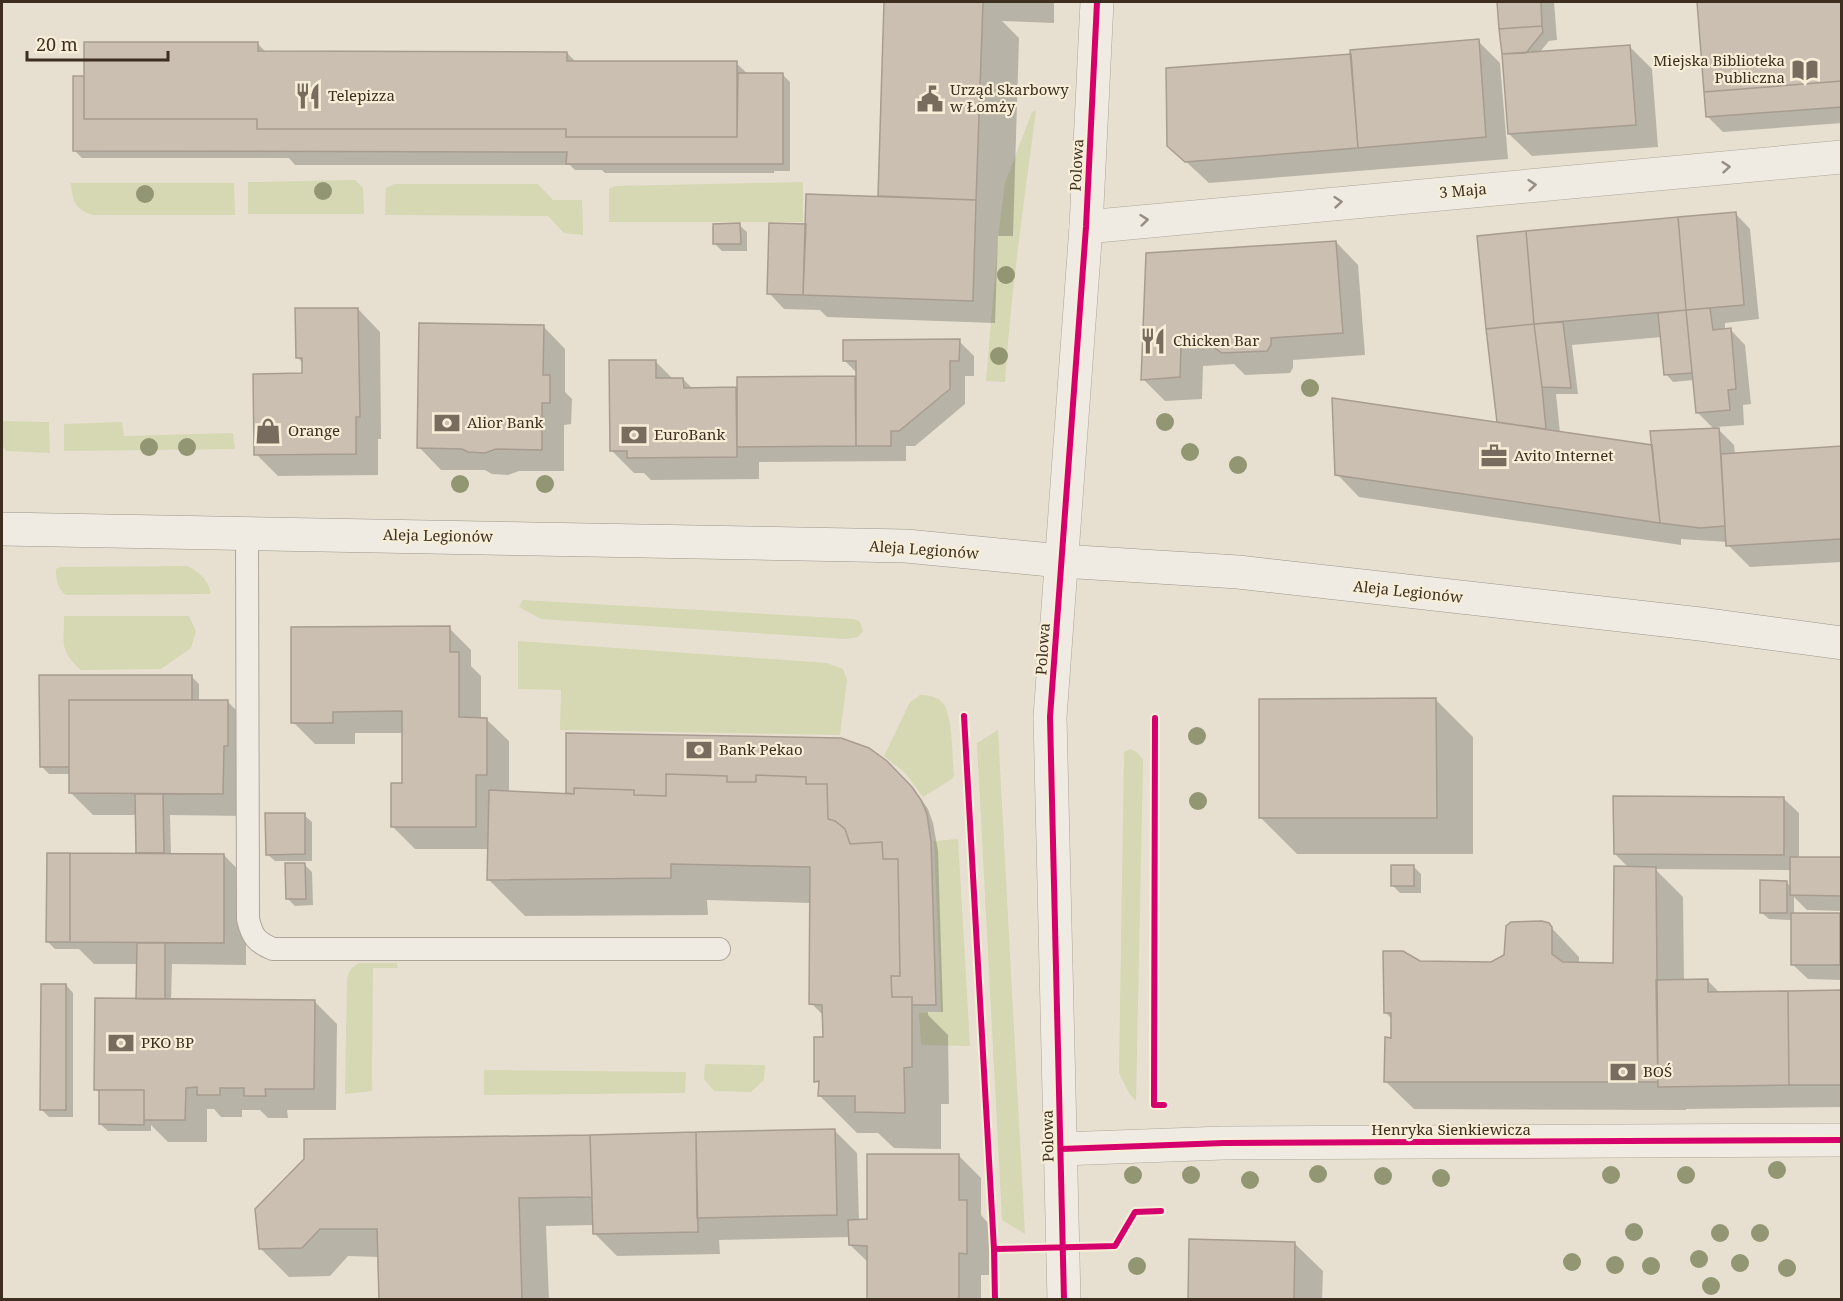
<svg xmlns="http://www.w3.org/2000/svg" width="1843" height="1301" font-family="'Noto Serif',serif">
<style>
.green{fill:#d6d7b3}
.shadow{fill:#0003;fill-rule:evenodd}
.building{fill:#cbbfb2;stroke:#a89c90;stroke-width:1.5}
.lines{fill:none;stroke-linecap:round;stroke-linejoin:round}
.service-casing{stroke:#ada599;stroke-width:24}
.minor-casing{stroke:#ada599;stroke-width:34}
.tertiary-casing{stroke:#ada599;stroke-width:34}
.secondary-casing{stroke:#9c958a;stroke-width:34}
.service{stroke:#efebe3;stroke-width:22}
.minor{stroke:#efebe3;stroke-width:33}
.tertiary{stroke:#efebe3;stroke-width:33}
.secondary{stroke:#efebe3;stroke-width:33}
.cycleway-casing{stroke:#f7eed8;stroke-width:10}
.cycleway{stroke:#d6006c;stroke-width:6}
.tree{fill:#929673}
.oneway{stroke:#968c82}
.labels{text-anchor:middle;stroke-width:4.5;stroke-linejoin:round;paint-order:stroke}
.poi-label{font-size:15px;fill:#3d2e20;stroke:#f7eed8;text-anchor:start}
.street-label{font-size:15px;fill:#3d2e20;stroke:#f7eed8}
</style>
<rect width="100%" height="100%" fill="#e7e0d1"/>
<path class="green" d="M1036,111c-12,90 -25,180 -31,271l-19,-1 13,-152 6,-46 27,-71z
M355,180l8,8 1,26h-116v-32z
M803,182v40h-194v-33l7,-3z
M71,183h163l1,32h-142c-18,-5 -21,-15 -22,-32z
M394,184h144l15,16h29l1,35 -19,-2 -16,-17 -163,-1 1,-27z
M2,421l47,1 1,31 -44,-2 -4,-6z
M122,422l2,14 109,-3 2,16 -171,2v-27z
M187,566c12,5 22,15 24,28l-145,1c-9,-6 -10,-16 -10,-26l4,-2z
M523,600l331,19 6,3 3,9 -5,6 -12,2 -305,-20 -22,-12z
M64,616h125l7,15 -5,17 -30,21 -80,1c-22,-20 -17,-26 -17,-54z
M518,641l309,22 16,6 4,11 -7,55 -280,-5 1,-40 -43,-1z
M920,695c8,0 17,1 23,8 10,13 9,55 11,72l-2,4 -29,18 -17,-23 -22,-18 26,-54z
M998,730l27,504 -23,-14 -25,-477z
M1131,749l7,4 5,7 -7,341 -7,-8 -10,-20 5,-321z
M958,839l12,207 -49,-1 -2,-32 22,-1 -7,-171z
M359,963h38l1,5h-25l-1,123 -27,3 2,-115c2,-8 5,-13 12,-16z
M705,1064l60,1 -1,15 -13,12 -37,-1 -10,-12z
M484,1070l202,2 -1,21 -201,2z"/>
<path class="shadow" d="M886,2h168v21l-52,-2 17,17 -6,198h-15l-3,87 -168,-6 -7,-7 -36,-1 -15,-16 38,-67 75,-28 -3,-2z
M1498,2h56l3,38 -8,1 -10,12 91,-6 22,22 6,78 -126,9 -23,-22z
M1699,2h143v121l-119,9 -15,-15z
M1478,41l22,22 8,96 -299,24 -40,-37 183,-91z
M257,43l10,10h300l9,9 160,1 12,11h34l8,8v89h-16v2h-169l-3,-3h-27l-5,-5h-275l-6,-7h-207l-7,-7 8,-73z
M1735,213l15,16 9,90 -34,4v7l5,-1 15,16 6,59 -8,1 1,20 -28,2 18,18 1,9 107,-6v114l-92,5 -22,-22v-3l-47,-3v6l-322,-48 -22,-23 162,-50 -20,-187zM1662,337l4,37 7,8 21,-2 3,32 18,18 -62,17 -93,-14 -4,-39h22l-6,-49z
M739,225l8,7v19h-25l-8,-8z
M1336,242l22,23 7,90 -72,5v8l-3,5 -45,2 -11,-11 -31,2 -1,33 -37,2 -22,-22 5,-124z
M358,309l22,23 1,107h-3v36l-100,1 -22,-22 48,-79v-11l-7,-7z
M543,326l22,23v43l7,7 -1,25 -7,1v46h-45l-11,4 -16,-1 -7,-4h-44l-22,-23z
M959,341l15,15v20h-9v28l-50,42h-9v15l-147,1v17l-108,1 -7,-7h-10l-22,-22 43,-90 18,18h10l10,10h43l2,2v-13l119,-1v-4l-13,-13z
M449,628l22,22v16l10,10v43h5l23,22v52l61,2 -3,-3 319,-29 33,33 9,13 5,14 5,28 5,161h-15v3l20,20 1,69h-8v45l-47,-1 -16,-15h-21l-37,-37v-11l-4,-4 9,-43 -1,-22 -13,-13v-100l-104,-3 1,15 -183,1 -37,-37 1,-30h-74l-23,-23 11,-42 1,-51h-49v11h-40l-22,-22z
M192,677l7,7v18h29l22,22 -5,92 -75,-1 1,40h53l22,23v87l-74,-1 -1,37 144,1 22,22 -1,86h-49l1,8h-20l-8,-8h-18v7h-21l-7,-8h-7v33h-39l-17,-17v6h-43l-8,-7v-30l-4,-5 42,-89v-36h-44l-15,-15h-24l-7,-7 91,-87 -2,-3v-37h-44l-22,-22v-19h-22l-8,-8z
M1436,700l37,37v117h-176l-37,-37z
M1783,798l16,15v45l43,1v52l-35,-1 -13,-13v17l46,1 2,2v63l-34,-1 -16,-15v-44l-23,-1 -8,-7 25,-30 5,5 1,-17 -137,-1 28,28 1,84h24l12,12 122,-1v115l-156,2v1l-272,-1 -29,-28 7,-42v-20l-7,-7 35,-49h71l15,-7 42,-32 31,33v7l35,1 15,-97 -14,-14z
M304,815l8,7v39h-37l-8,-7z
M305,865l7,7 1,33 -18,1 -8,-8z
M1413,866l8,8v19h-21l-8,-8z
M66,985l7,8v124h-24l-7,-7z
M835,1131l22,22 2,68h10l89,-66 23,23v37l8,9v51h-8v25h-112v-37l-19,-18v-8l-131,3 1,14 -103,2 -23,-23v-8l-48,1 3,74h-169l-1,-43 -31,-1 -18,20 -41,1 -29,-29 -3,-38z
M1294,1243l29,28 -1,29h-133z"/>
<path class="building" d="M884,2h99l-7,198 -98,-4z
M1497,2h44l1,24 -43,3z
M1697,2h145v79l-138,11z
M1542,26l1,6 -17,21 -24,1 -3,-25z
M1479,39l7,98 -128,11 -8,-98z
M84,42h174v9l309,1v9h170v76h-171v-8h-309v-10h-173z
M1630,45l6,80 -128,9 -6,-80z
M1351,54l7,94 -173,14 -18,-16 -1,-78z
M738,73h45v91h-217l1,-12 -494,-1v-75h11v43h173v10h309v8h171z
M1842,81v26l-136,10 -2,-25z
M806,194l170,6 -3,101 -170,-6z
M1736,212l8,93 -58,5 -8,-93z
M1678,217l8,93 -152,14 -8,-93z
M740,223l1,21h-28v-20z
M769,223l37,1 -3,71 -36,-1z
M1526,231l8,93 -48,5 -9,-93z
M1336,241l7,92 -72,5v7l-4,6 -45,2 -7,-5v-6l-34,3 -1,32 -39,3 5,-127z
M295,308h63l2,109h-4v37l-102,1 -1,-81 49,-1v-15h-6z
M1710,308l3,22 18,-2 5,61 -8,1 2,20 -34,3 -10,-103z
M1686,310l6,63 -28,2 -6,-62z
M1563,322l8,66 -29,-1 -8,-63z
M419,323l125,2 -1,50h7v28h-8v47l-46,-1 -11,4 -17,-1 -6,-3 -45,-1z
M1534,324l8,63 4,42 -49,-7 -11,-93z
M960,339l-1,22h-9v28l-51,42h-8v15h-35v-85h-13v-21z
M609,360h47v18h27l1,10 52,-1 1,70 -110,1v-7h-17z
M855,376l1,70 -119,1v-70z
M1332,398l320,47 8,78 -325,-48z
M1719,428l6,98 -25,2 -40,-5 -10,-92z
M1842,446v93l-116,7 -5,-92z
M450,626v26h9v65l28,1v57h-11v52h-85v-44h11v-72l-69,1v11h-42v-96z
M39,675h153v25h-123v67h-29z
M1436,698l1,120h-178v-119z
M69,700h159v46h-4l-1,48 -154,-1z
M566,733l275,5 28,10 18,13 25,26 9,13 6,14 4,28 5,163h-24v-8h-20l-1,-21h9l-2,-117h-15l-1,-17 -32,2 -5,-15 -10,-8 -7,-2 -1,-35h-21v-7l-50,-2v7h-29v-6l-61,-2v22l-32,-1v-5l-60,-2v6l-8,-1z
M666,774l61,2v6h29v-7l50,2v7h21l1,35 7,2 10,8 5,15 32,-2 1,17h15l2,117h-9l1,21h20v70l-8,1 1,45 -50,-1v-16h-37l1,-15 -5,1v-45h9l-1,-32 -13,-1 1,-137 -139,-3v14l-184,2 2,-90 85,4v-6l60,2v5l32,1z
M135,794h28l1,59h-28z
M1613,796l171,1v58l-170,-1z
M265,813h40v41l-39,1z
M47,853h23v89h-24z
M70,853l154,1v89l-154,-1z
M1790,857h52v39l-52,-1z
M285,863h20l1,36h-20z
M1391,865h23v21h-23z
M1614,866l42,1 2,215h-274l1,-45 6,1v-25h-7l-1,-62h20l17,10 71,1 13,-7 2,-29 5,-4 31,-1 7,2 3,4v27l11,8 50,1z
M1760,880l27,1v32h-27z
M1791,913h49v52h-49z
M137,943h28v56h-29z
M1708,979v13l80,-1 1,94 -131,2 -2,-107z
M41,984h25v126h-26z
M1842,990v95h-53l-1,-94z
M95,998l220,2 -1,89h-49l1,7h-22v-8h-24v7h-23v-8l-11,1 -1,32h-41v-30h-50z
M99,1090h45v35l-45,-1z
M835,1129l2,86 -140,3 -1,-86z
M696,1132l2,100 -105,2 -3,-99z
M590,1135l2,62 -73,1 3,102h-143l-2,-71h-57l-18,19 -43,1 -4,-40 49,-50v-20z
M867,1154h92v46h8v54l-8,-1v47h-92v-54l-18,-1 -1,-25 19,-1z
M1189,1239l106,3 -1,58h-106z"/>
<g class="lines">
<g class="service-casing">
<path id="service" d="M247,533l1,386c4,17 8,23 25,30h446"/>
</g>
<g class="minor-casing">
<path id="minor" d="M1086,227l756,-70
M1061,1149l163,-6 618,-3"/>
</g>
<g class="tertiary-casing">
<path id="tertiary" d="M1064,1300l-14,-583 36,-490 11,-225"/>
</g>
<g class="secondary-casing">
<path id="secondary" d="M2,529l904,17 155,15 177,11 462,52 142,19"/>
</g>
<use href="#service" class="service"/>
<use href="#minor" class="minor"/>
<use href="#tertiary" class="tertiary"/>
<use href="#secondary" class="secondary"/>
<g class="cycleway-casing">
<path id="cycleway" d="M964,716l30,533 1,51
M1155,718l-1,387h10
M1061,1149l163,-6 618,-3
M994,1249l121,-3 20,-34 26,-1
M1064,1300l-14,-583 36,-490 11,-225"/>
</g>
<use href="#cycleway" class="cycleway"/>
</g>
<g class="tree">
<circle cx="323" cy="191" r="9"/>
<circle cx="145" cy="194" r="9"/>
<circle cx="1006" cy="275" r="9"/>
<circle cx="999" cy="356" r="9"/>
<circle cx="1310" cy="388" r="9"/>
<circle cx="1165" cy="422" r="9"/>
<circle cx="149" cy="447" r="9"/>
<circle cx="187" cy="447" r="9"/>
<circle cx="1190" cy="452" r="9"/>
<circle cx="1238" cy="465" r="9"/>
<circle cx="460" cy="484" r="9"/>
<circle cx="545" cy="484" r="9"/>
<circle cx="1197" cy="736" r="9"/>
<circle cx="1198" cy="801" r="9"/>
<circle cx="1777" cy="1170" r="9"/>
<circle cx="1318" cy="1174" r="9"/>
<circle cx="1133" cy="1175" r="9"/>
<circle cx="1191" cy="1175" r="9"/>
<circle cx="1611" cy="1175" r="9"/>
<circle cx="1686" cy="1175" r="9"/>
<circle cx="1383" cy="1176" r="9"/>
<circle cx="1441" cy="1178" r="9"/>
<circle cx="1250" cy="1180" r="9"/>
<circle cx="1634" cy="1232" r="9"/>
<circle cx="1720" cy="1233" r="9"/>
<circle cx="1760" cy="1233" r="9"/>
<circle cx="1699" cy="1259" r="9"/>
<circle cx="1572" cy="1262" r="9"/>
<circle cx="1740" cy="1263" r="9"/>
<circle cx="1615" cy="1265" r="9"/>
<circle cx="1137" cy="1266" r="9"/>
<circle cx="1651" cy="1266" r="9"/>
<circle cx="1787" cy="1268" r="9"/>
<circle cx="1711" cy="1286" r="9"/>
</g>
<defs><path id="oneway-chevron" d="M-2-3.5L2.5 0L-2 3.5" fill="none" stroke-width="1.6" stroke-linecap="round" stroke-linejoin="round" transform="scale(1.5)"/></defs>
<g class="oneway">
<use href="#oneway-chevron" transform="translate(1726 167) rotate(-5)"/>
<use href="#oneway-chevron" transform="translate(1532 185) rotate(-5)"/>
<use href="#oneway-chevron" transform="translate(1338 202) rotate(-5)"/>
<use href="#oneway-chevron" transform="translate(1144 220) rotate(-6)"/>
</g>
<defs>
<g id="library-bare" transform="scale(2.07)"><path d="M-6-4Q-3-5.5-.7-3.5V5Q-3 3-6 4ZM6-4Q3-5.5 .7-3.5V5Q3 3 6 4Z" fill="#786c5e" stroke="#f7eed8" stroke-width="2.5" paint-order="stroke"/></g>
<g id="restaurant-bare" transform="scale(2.07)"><path d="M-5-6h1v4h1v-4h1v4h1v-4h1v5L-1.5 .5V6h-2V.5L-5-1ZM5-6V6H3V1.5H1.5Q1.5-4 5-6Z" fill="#786c5e" stroke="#f7eed8" stroke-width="2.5" paint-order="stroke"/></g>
<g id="civic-bare" transform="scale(2.07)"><path d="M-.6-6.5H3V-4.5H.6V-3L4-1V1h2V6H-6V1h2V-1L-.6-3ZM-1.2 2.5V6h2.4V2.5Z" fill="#786c5e" stroke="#f7eed8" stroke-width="2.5" paint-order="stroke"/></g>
<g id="bank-bare" transform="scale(2.07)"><path d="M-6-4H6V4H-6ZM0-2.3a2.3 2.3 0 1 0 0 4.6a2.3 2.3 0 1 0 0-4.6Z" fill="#786c5e" stroke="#f7eed8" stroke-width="2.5" paint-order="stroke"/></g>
<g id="shop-bare" transform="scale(2.07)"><path d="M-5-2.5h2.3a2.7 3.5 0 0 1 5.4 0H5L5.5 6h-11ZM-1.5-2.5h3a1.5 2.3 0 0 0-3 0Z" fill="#786c5e" stroke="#f7eed8" stroke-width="2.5" paint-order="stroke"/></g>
<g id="office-bare" transform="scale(2.07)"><path d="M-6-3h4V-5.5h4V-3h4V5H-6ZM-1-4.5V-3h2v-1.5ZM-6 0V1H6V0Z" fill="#786c5e" stroke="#f7eed8" stroke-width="2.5" paint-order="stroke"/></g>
</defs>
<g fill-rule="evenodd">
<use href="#library-bare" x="1805" y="70"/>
<use href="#restaurant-bare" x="308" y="96"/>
<use href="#civic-bare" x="930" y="99"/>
<use href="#restaurant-bare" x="1153" y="341"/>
<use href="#bank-bare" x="447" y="423"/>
<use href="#shop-bare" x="268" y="431"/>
<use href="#bank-bare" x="634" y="435"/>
<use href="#office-bare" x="1494" y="456"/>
<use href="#bank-bare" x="699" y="750"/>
<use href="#bank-bare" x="121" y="1043"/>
<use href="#bank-bare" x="1623" y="1072"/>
</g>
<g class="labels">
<g class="poi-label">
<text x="1785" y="66" text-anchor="end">Miejska Biblioteka<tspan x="1785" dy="17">Publiczna</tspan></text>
<text x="950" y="95">Urząd Skarbowy<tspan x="950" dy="17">w Łomży</tspan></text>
<text x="328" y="101">Telepizza</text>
<text x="1173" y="346">Chicken Bar</text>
<text x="467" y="428">Alior Bank</text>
<text x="288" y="436">Orange</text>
<text x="654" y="440">EuroBank</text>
<text x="1514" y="461">Avito Internet</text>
<text x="719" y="755">Bank Pekao</text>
<text x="141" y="1048">PKO BP</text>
<text x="1643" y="1077">BOŚ</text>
</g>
<g class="street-label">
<text transform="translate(1077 165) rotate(-87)" y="5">Polowa</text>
<text transform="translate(1463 191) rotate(-5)" y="5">3 Maja</text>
<text transform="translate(438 536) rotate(1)" y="5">Aleja Legionów</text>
<text transform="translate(924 550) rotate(4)" y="5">Aleja Legionów</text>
<text transform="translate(1408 592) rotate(6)" y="5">Aleja Legionów</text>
<text transform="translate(1043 649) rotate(-86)" y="5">Polowa</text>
<text x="1451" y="1135">Henryka Sienkiewicza</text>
<text transform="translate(1048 1136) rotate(-91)" y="5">Polowa</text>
</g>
</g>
<rect width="1843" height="1301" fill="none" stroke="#3d2e20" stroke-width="6"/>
<path d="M27 51v9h141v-9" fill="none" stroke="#3d2e20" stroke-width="3"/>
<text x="36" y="51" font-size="18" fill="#3d2e20" stroke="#f7eed8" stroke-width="4.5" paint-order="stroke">20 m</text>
</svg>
